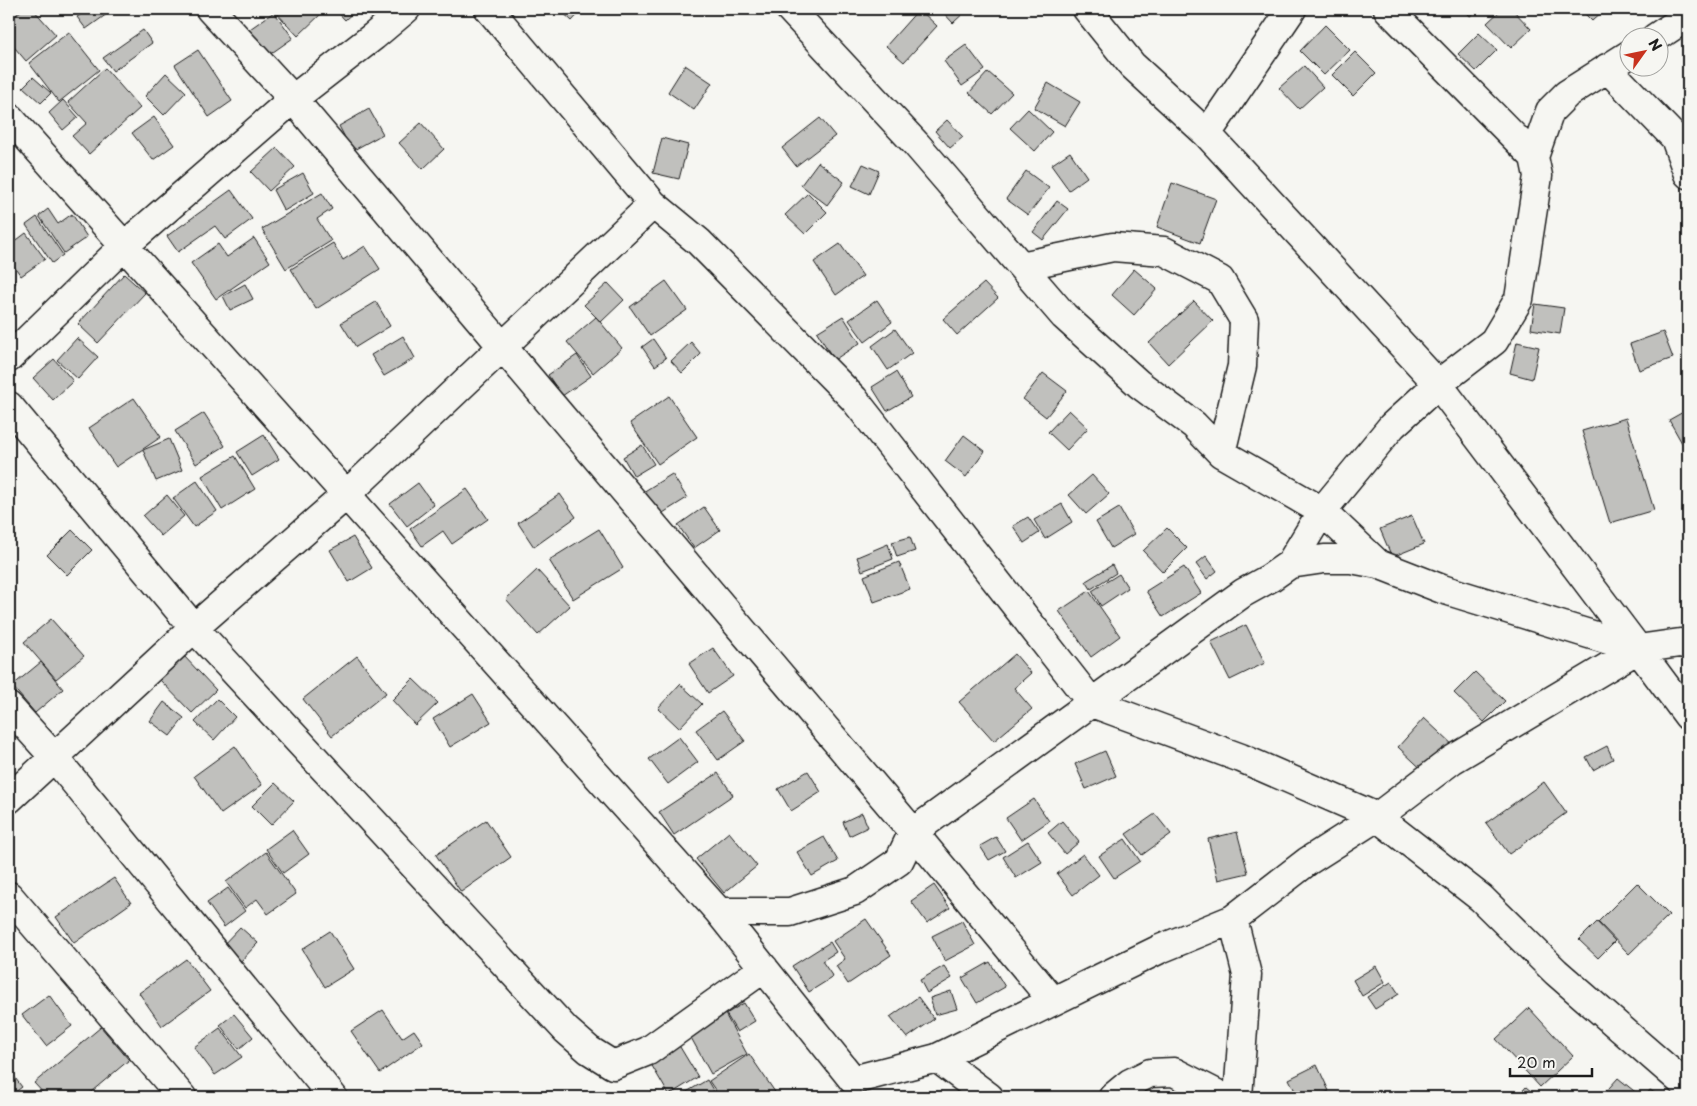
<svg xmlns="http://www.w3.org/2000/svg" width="1697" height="1106" font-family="'Playpen Sans',sans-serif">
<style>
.building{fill:#c0c0bd;stroke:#1c1c1c}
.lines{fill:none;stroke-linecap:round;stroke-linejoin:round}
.minor-casing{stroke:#1c1c1c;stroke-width:31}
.minor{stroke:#f6f6f2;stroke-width:28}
</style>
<rect width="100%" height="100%" fill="#f6f6f2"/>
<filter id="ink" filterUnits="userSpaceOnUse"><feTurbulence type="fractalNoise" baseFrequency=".02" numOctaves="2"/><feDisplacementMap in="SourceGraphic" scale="10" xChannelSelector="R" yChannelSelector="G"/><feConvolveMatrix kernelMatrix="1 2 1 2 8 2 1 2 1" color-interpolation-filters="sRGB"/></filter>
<g filter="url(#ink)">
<path class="building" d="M23,9h10l23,26 -30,26 -17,-20v-20z
M89,9h25l-28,20 -9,-12z
M273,9h49l2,2 -26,25z
M335,9h22l-12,11z
M559,9h24l-11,12z
M919,9l18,17 -33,36 -18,-16z
M940,9h28l-15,14z
M1464,9h16l-10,7z
M1502,9h10l19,20 -20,19 -24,-25z
M1580,9h25l-13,12z
M274,12l19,26 -27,19 -19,-26z
M1325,25l25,25 -26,25 -24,-24z
M143,30l9,13 -39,28 -10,-13z
M69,32l30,38 -40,32 -30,-39z
M1479,33l18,17 -21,21 -18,-17z
M966,45l19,25 -23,16 -18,-25z
M198,50l34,51 -23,16 -34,-52z
M1355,52l21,21 -23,23 -21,-21z
M685,65l27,18 -18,27 -26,-18z
M1304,66l19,21 -24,22 -20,-21z
M105,68l35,40 -51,46 -17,-18 15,-13 -19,-21z
M988,72l24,21 -20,21 -23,-21z
M166,73l20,19 -22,23 -19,-19z
M33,77l18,16 -10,10 -18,-16z
M1048,83l32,19 -15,24 -31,-18z
M63,100l15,17 -15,13 -14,-17z
M369,109l14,25 -31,17 -13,-25z
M1028,109l24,23 -17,19 -25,-23z
M154,117l20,28 -21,15 -21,-27z
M820,118l15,18 -39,30 -14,-18z
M947,120l16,17 -13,11 -15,-17z
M421,123l23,26 -21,20 -24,-26z
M662,138l26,7 -9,34 -26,-6z
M277,148l18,19 -26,24 -18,-19z
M1070,152l17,25 -18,13 -18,-25z
M818,162l26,20 -17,23 -26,-20z
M863,164l16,7 -10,23 -17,-8z
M1026,171l23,17 -21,27 -22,-16z
M303,173l11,20 -30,18 -11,-21z
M1172,183l44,16 -16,44 -43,-16z
M231,190l21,29 -27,20 -10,-13 -37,26 -11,-16z
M322,193l10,16 -15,10 14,22 -45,28 -24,-40z
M808,193l19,19 -22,22 -20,-19z
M1057,201l11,8 -25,31 -10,-8z
M48,209l10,15 14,-10 15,23 -23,16 -25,-37z
M37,217l26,38 -11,8 -26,-38z
M26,233l19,26 -24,17 -12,-17v-13z
M254,238l16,24 -54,37 -25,-36 27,-19 9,13z
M333,243l10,17 22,-14 15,23 -64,40 -25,-40z
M840,244l23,32 -27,19 -22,-33z
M1134,269l23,20 -23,26 -22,-20z
M9,271l7,12 -7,5z
M124,274l21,19 -47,50 -20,-19z
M666,281l21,29 -37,26 -20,-29z
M608,283l16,17 -23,22 -17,-17z
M984,283l14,15 -41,37 -14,-16z
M245,284l8,15 -23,11 -7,-14z
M877,300l15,22 -27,20 -16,-22z
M1194,301l19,20 -45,43 -19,-21z
M376,302l14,24 -34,21 -15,-24z
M1535,304l29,4 -4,26 -29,-5z
M843,316l17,27 -26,17 -17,-28z
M596,317l26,31 -29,25 -26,-31z
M895,329l17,24 -24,17 -16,-24z
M1663,332l10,26 -34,12 -9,-26z
M403,336l12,22 -31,18 -13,-21z
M77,338l21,19 -20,22 -21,-19z
M653,339l13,19 -11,8 -13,-19z
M691,342l10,12 -19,19 -11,-12z
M1517,342l22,5 -7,32 -22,-6z
M577,355l14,21 -29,20 -14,-21z
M54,359l19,22 -20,19 -20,-22z
M896,372l15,25 -24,14 -15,-24z
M1043,373l24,18 -21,26 -23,-18z
M669,396l28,41 -39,27 -28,-41z
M134,398l27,39 -45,30 -27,-39z
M1069,410l19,18 -21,22 -19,-18z
M1685,411l3,7v22l-6,3 -13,-23z
M204,413l21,33 -29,18 -21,-33z
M1626,418l28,92 -44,13 -28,-92z
M264,435l15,24 -27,17 -15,-24z
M964,435l21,16 -19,26 -21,-16z
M169,439l13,31 -26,11 -13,-31z
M642,445l12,19 -20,12 -11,-19z
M235,456l20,33 -33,21 -20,-34z
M672,474l15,24 -29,18 -15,-24z
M1092,475l17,19 -23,20 -17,-19z
M197,481l20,30 -23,16 -21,-29z
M418,483l16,22 -27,21 -17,-22z
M467,489l21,30 -36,25 -9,-13 -21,15 -12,-17z
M560,494l16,23 -42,30 -16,-24z
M167,495l17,21 -23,20 -18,-20z
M1062,504l10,18 -27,17 -11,-19z
M704,507l16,23 -26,18 -16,-23z
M1119,508l15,26 -23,14 -15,-26z
M1412,516l12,28 -32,13 -12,-28z
M1028,517l11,16 -15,10 -11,-17z
M1167,528l20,20 -24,24 -20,-21z
M599,529l24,39 -50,31 -24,-39z
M72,530l20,20 -25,25 -20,-20z
M353,537l19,31 -23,14 -19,-32z
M910,537l5,14 -18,6 -5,-15z
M888,544l5,15 -31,12 -5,-14z
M1206,556l11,15 -10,8 -11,-15z
M899,562l11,27 -36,13 -10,-26z
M1112,565l4,8 -25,16 -5,-8z
M1184,567l17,26 -38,24 -17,-26z
M537,570l33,36 -32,29 -32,-36z
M1119,574l9,14 -27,18 -9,-15z
M1089,591l31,45 -29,21 -32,-46z
M51,619l33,37 -28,23 -32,-37z
M1246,625l19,38 -35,17 -19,-38z
M713,648l20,28 -25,17 -19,-29z
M1015,654l16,19 -17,15 18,21 -38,32 -35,-39z
M183,655l33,35 -24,23 -34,-35z
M357,656l29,37 -54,43 -29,-37z
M41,662l22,27 -28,24 -23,-27z
M1475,672l30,29 -21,21 -30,-29z
M413,679l25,24 -23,22 -23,-25z
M680,684l22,20 -23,24 -21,-20z
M473,694l18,28 -41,25 -17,-28z
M217,699l18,18 -21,23 -19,-18z
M164,702l20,16 -14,18 -20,-15z
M722,711l23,30 -27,19 -22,-30z
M1424,718l31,29 -26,29 -31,-29z
M679,737l19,25 -30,22 -19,-25z
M235,746l27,39 -41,29 -27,-38z
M1607,746l6,13 -20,11 -7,-13z
M1105,751l11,25 -30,13 -11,-25z
M808,771l13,21 -30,19 -13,-22z
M718,773l15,22 -59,40 -15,-23z
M1544,782l22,31 -57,41 -23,-31z
M275,783l19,18 -23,24 -19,-19z
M1034,799l15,22 -28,19 -15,-22z
M862,813l6,14 -19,9 -6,-14z
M1155,814l16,20 -29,21 -16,-21z
M486,820l25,37 -50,35 -25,-37z
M1062,821l17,21 -14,12 -17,-21z
M292,830l17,24 -26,19 -17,-24z
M729,832l28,34 -33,27 -28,-34z
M1237,832l11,41 -30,7 -10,-41z
M824,837l14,24 -26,15 -15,-24z
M996,837l9,14 -16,9 -9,-14z
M1125,839l15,22 -26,17 -15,-22z
M1028,841l14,21 -26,16 -13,-21z
M266,852l30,42 -28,20 -11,-15 -12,9 -19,-26z
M1083,854l16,21 -26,20 -16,-21z
M114,878l17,25 -57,40 -18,-26z
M1637,883l32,32 -40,39 -31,-32z
M934,885l16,23 -23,15 -16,-22z
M228,888l17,23 -21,16 -17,-24z
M866,919l25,36 -43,29 -12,-18 9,-7 -12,-18z
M962,921l13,24 -30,16 -13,-25z
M1597,922l18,19 -17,17 -19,-18z
M240,927l18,16 -20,21 -18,-16z
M330,931l24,38 -29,18 -23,-38z
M830,942l6,10 -14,9 11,16 -24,15 -17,-26z
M186,959l24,32 -48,35 -23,-33z
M990,962l15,25 -28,16 -15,-25z
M944,966l8,12 -25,15 -7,-13z
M1376,966l9,16 -23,14 -9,-16z
M1391,982l8,12 -24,15 -8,-12z
M951,991l6,18 -22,6 -5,-17z
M49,995l23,31 -26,20 -24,-31z
M918,997l16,22 -27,19 -17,-21z
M744,1003l11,18 -18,11 -11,-18z
M1529,1008l44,48 -33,31 -44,-48z
M383,1010l19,28 12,-8 9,13 -43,30 -29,-42z
M234,1014l19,23 -14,12 -19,-24z
M725,1014l22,40 -36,20 -22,-40z
M101,1027l28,33 -44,37h-38l-13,-14z
M220,1028l22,29 -27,18 -21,-28z
M677,1042l21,35 -29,18 -21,-36z
M749,1054l26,38 -7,5h-48l-11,-16z
M1317,1065l12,26 -13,6h-18l-9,-18z
M9,1070l13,17 -13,10z
M1618,1078l21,17 -1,2h-37z
M707,1080l10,17h-39z
M1526,1087l12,10h-21z
M273,1090l4,7h-16z
M1650,1090l11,7h-16z"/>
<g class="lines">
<g class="minor-casing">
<path id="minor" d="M210,9l83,90 620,733 139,168
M489,9l164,195 46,38 155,157 238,304 149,55 136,59 104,81 75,74 132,115
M790,9l127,136 147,171 75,68 55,41 27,28 101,58 56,53 64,25 196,60 42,-6 8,2
M1087,9l45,56 75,69 231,250 200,265
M1388,9l146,148
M1655,38l33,-22
M1607,68l68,70 13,36
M9,117l710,795 134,168 84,-22 223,-109 73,-30 75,-58 69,-44 75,-57 186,-111 50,67
M1207,134l85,-125
M1021,266l92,-19 51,4 56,29 24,40 -2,46 -21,87
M9,358l115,-112 169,-147 81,-63 32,-27
M9,406l185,222 372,402 23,20 24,15 35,-14 116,-83
M1290,564l34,-5h27l27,5
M9,707l45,50 279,340
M9,799l185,-171 152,-133 307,-291
M9,896l173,201
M719,912h71l65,-21 44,-30 14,-29 330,-239 27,-15 20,-14 32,-53 70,-85 46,-42 56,-43 25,-42 19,-123 -4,-19 16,-46 17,-17 63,-40
M1233,919l14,56 -9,122
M937,1058l52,39
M1113,1097l17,-14 20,-10 24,-1 49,25"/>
</g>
<use href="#minor" class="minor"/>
</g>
</g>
<rect width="1697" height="1106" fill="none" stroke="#f6f6f2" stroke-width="30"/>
<rect x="15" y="15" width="1667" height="1076" fill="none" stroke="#1c1c1c" stroke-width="2" filter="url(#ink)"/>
<g transform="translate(1644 52) rotate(57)"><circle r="24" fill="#f6f6f2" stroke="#9f9f9c"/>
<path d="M0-4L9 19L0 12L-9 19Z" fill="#c8321e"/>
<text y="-8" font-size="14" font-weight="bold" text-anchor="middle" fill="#1c1c1c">N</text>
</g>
<path d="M1510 1068v8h82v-8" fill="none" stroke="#1c1c1c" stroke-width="2.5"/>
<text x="1517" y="1068" font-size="15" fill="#1c1c1c" stroke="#f6f6f2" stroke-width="4" paint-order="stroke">20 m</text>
</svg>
